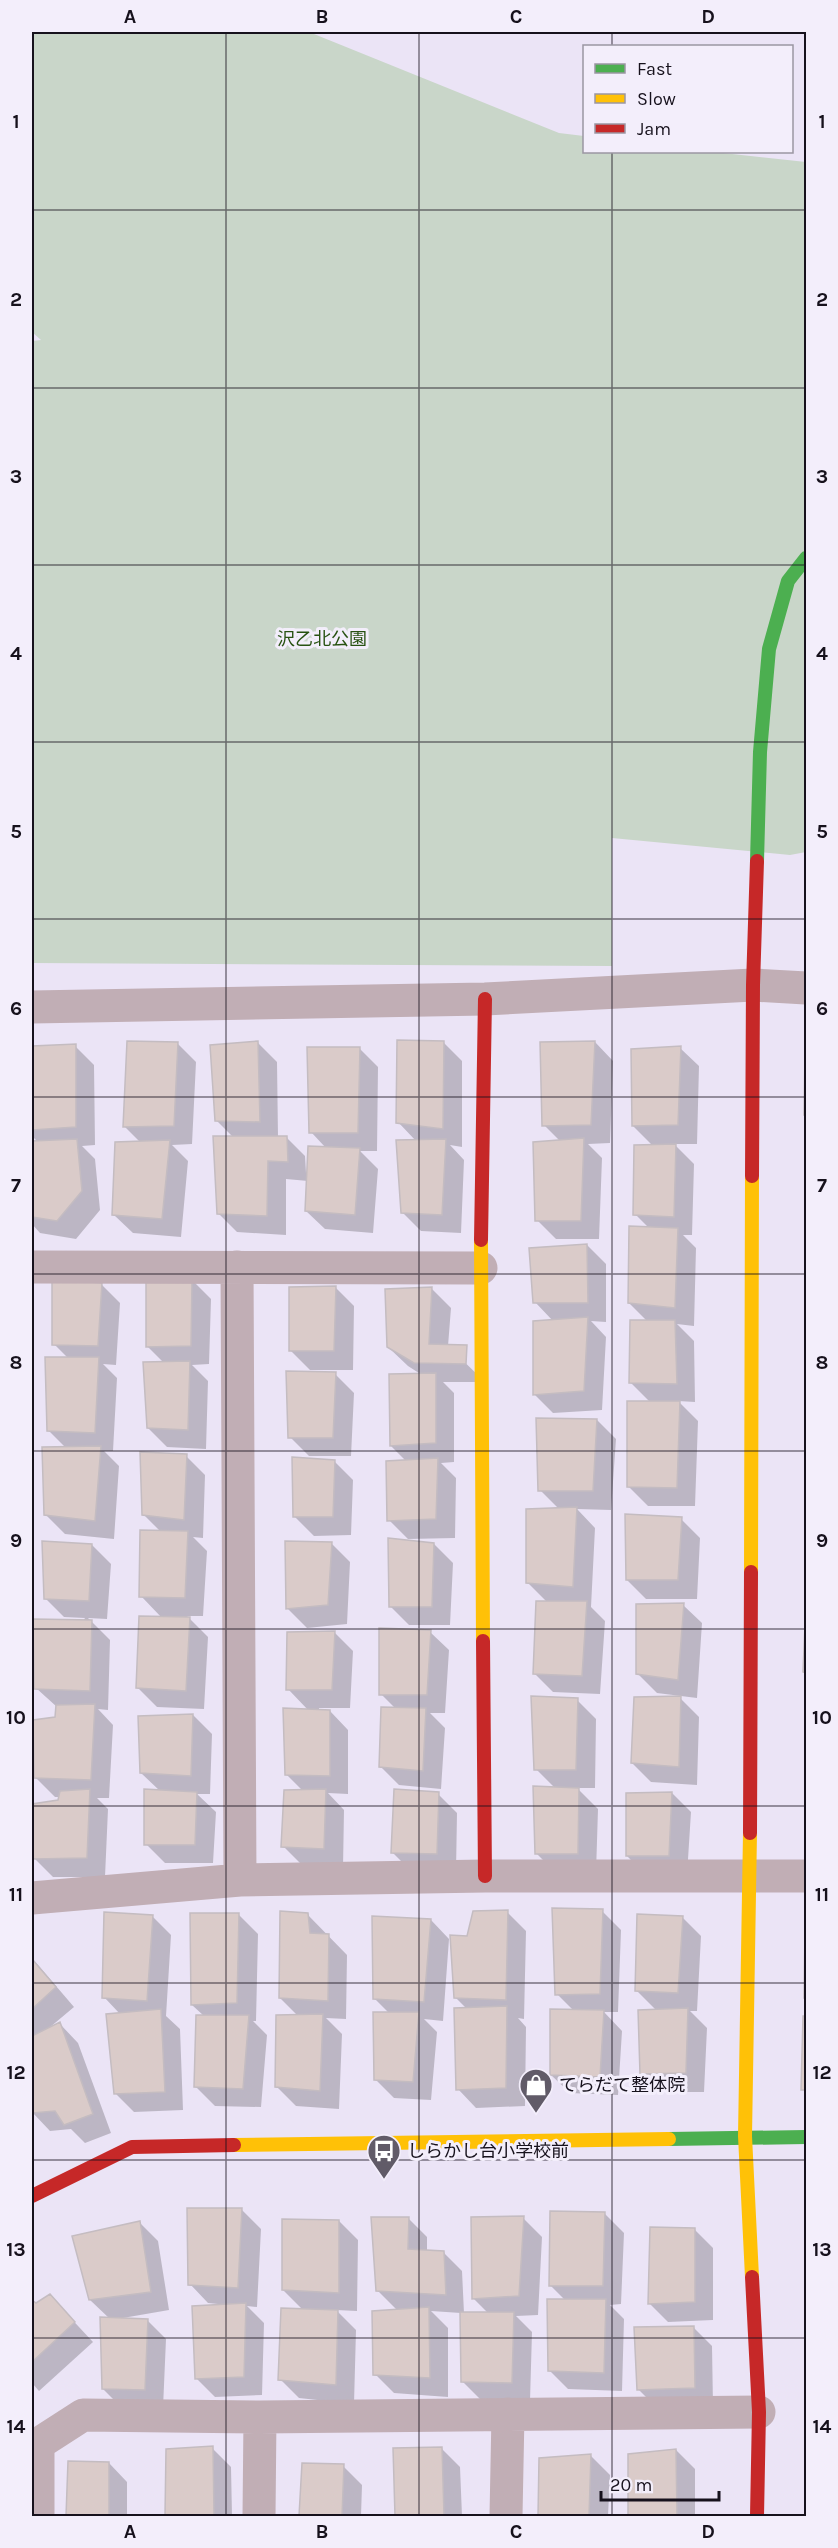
<svg xmlns="http://www.w3.org/2000/svg" width="838" height="2548" font-family="Karla,'Noto Sans JP',sans-serif">
<style>
.green{fill:#c9d6c9}
.shadow{fill:#0003}
.building{fill:#dacbc9;stroke:#c4bcc1;stroke-width:1.5}
.lines{fill:none;stroke-linecap:round;stroke-linejoin:round}
.street{stroke:#c1aeb5;stroke-width:33}
.fast{stroke:#4caf50;stroke-width:14}
.slow{stroke:#ffc107;stroke-width:14}
.jam{stroke:#c62828;stroke-width:14}
.grid{fill:none;stroke:#16111c;stroke-width:1.5;stroke-opacity:0.55}
.labels{text-anchor:middle;stroke-width:6;stroke-linejoin:round;paint-order:stroke}
.park-label{font-size:18px;fill:#285212;stroke:#f3eefb}
.poi-label{font-size:18px;fill:#16111c;stroke:#f3eefb;text-anchor:start}
.neatline{fill:none;stroke:#16111c;stroke-width:2}
.grid-label{font-size:20px;text-anchor:middle;font-weight:bold;fill:#16111c}
</style>
<rect width="100%" height="100%" fill="#ebe4f6"/>
<path class="green" d="M32,32h277l250,101 25,3v16h130l92,10v690l-16,3 -178,-17v128l-580,-3v-622l9,-1 -9,-8z"/>
<path class="shadow" d="M443,1042l19,19v86l-12,-2 14,15 -3,73 -40,-2 -19,-19 14,-71 -18,-19z
M595,1042l18,19 -3,82 -22,1 14,14 -3,81h-43l-19,-19 23,-79 -16,-16z
M177,1043l19,19 -4,82 -20,1 16,16 -7,76 -48,-4 -19,-18 27,-72 -17,-17z
M258,1043l19,19 1,75h8l19,19 1,17 20,-25 -15,-16 48,-84 19,19 -1,84h-17l18,18 -5,64 -48,-4 -19,-18 2,-30 -22,-2v56l-49,-3 -19,-19 16,-75 -18,-18z
M75,1046l19,19 1,80 -13,1 13,13 5,51 -24,29 -36,-6 -8,-9v-81l6,-1 -6,-6v-89z
M680,1048l19,18 -2,78h-23l20,20 -2,71h-9l13,13 -2,78 -17,-2 17,17 1,61 -17,-1 20,20 -3,85h-47l-19,-19 22,-84 -21,-21 18,-60 -19,-19 20,-75 -14,-14 18,-68 -20,-20z
M587,1245l19,19v58l-15,-1 15,16 -4,73 -49,3 -19,-19 19,-73 -18,-19z
M192,1280l19,19 -2,65 -17,1 16,16 -2,68 -39,-2 -19,-19 16,-65 -16,-16z
M101,1284l19,19 -4,62 -13,-1 14,14 -4,73h-9l15,15 -5,73 -49,-5 -19,-19 20,-67 -18,-18 21,-71 -15,-15z
M335,1287l19,19 -1,64h-43l-19,-19z
M432,1289l19,19 -3,38 37,36h-42l11,11v69l-13,1 15,15 -1,60 -47,1 -19,-19 17,-59 -15,-15 31,-71 -14,-9 -20,-19z
M335,1374l19,19 -3,63h-42l-19,-19z
M597,1420l19,19 -5,71 -34,-1 18,19 -4,79 14,14 -5,73 -47,-2 -19,-19 13,-71 -20,-20 32,-73 -19,-19z
M186,1456l19,19 -2,63 -10,-1 14,14 -4,65h-16l21,21 -4,72 -47,-2 -19,-19 24,-70 -21,-22 20,-64 -17,-17z
M334,1461l19,19 -2,55 -37,1 -19,-19z
M681,1519l19,19 -3,61h-51l-19,-19z
M331,1543l19,19 -3,62 -40,4 -19,-19z
M434,1544l19,19 -3,62h-41l-19,-19z
M92,1545l19,19 -4,55 -19,-1 22,22 -2,70 -10,-1 15,16 -4,73h-12l11,11 -3,68h-52l-19,-19 27,-61h-6l-19,-19 21,-60v-11l-21,-19 49,-70 -21,-1 -19,-19z
M683,1605l19,18 -5,75 -40,-5 -19,-19z
M806,1618v56l-2,-2z
M334,1632l19,19 -3,57h-31v3h11l18,19v64l-20,-1 16,17 -1,58 -41,-3 -19,-19 20,-55 -17,-17 23,-63 -21,-22z
M430,1632l19,18 -4,63h-15l15,15 -4,61 -42,-4 -19,-19 16,-57 -15,-15z
M680,1698l19,19 -2,68 -46,-3 -19,-19z
M577,1700l19,19 -1,69h-18l21,21 -2,64 -41,-1 -19,-19 19,-65 -19,-19z
M193,1715l19,19 -2,60h-13l19,18 -3,51h-48l-19,-19 14,-53 -19,-18z
M672,1793l19,19 -4,63h-41l-19,-19z
M438,1794l19,19 -1,59 -45,-1 -19,-19z
M602,1911l19,19 -3,82h-14l18,19 -4,64 -48,-2 -19,-18 23,-64 -17,-17z
M507,1912l19,19 -2,88 -6,-1 8,9 -1,79 -49,2 -18,-19 9,-80 -12,-12 14,-60z
M307,1914l40,41 -1,64 -20,-1 16,16 -3,75 -43,-3 -19,-19 21,-71 -18,-18z
M239,1915l19,19 -2,87h-3l14,14 -6,72 -46,-1 -19,-19 8,-71 -12,-11z
M152,1916l19,19 -5,81 14,13 3,81 -49,2 -19,-19 5,-79 -16,-17z
M682,1917l19,19 -4,75h-7l17,17 -3,64h-44l-19,-19 16,-62 -20,-20z
M431,1920l18,19 -6,82 -19,-2 13,13 -6,68 -37,-2 -19,-19 14,-66 -15,-15z
M806,1933v66l-1,-2z
M32,1958l42,49 -25,21 11,-4 18,19 33,90 -26,10 -14,-14 -21,2 -18,-19z
M805,2017h1v76l-3,-4z
M242,2210l19,19 -4,78 -10,-1 17,17 -2,72 -47,2 -19,-19 22,-74 -10,-1 -18,-19z
M605,2214l19,19 -3,71 -11,1 14,14 -2,72 -54,-2 -19,-19 17,-69 -15,-15z
M408,2218l19,19v15h16l19,19 2,42h24l-15,-15 50,-80 19,19 -4,78 -22,1 16,16 -2,69 -49,-1 -19,-19 -1,-68 -30,-2 17,17v69l-54,-4 -19,-19 23,-63 -21,-21z
M339,2221l19,19 -1,71 -21,-1 20,20 -2,74 -55,-6 -19,-19 24,-68 -21,-21z
M139,2222l19,19 11,69 -52,9 30,1 19,19 -3,69h-41l-19,-19 7,-70 -20,-19z
M694,2229l19,19v72l-45,2 -19,-19z
M50,2296l43,46 -54,49 -7,-8v-81l4,3z
M693,2327l19,19 1,60 -55,3 -19,-19z
M212,2448l19,19 1,49h-65l1,-66z
M441,2448l19,19 2,49h-66l-2,-67z
M676,2450l19,19v47h-66l1,-61z
M591,2456l19,19 -2,41h-68l1,-56z
M70,2463h39l18,19v34h-59z
M303,2465l40,1 19,19 -1,31h-61z"/>
<path class="building" d="M397,1040l47,1 -1,88 -47,-6z
M127,1041l51,1 -4,84 -51,1z
M258,1041l2,81 -45,-1 -5,-76z
M595,1041l-4,84 -49,1 -2,-84z
M76,1044v83l-44,3v-84z
M681,1046l-3,79 -46,1 -1,-77z
M307,1047h53l-2,86h-49z
M805,1053h1v62h-2z
M213,1136h74l1,26 -20,-1 -1,55 -50,-2z
M584,1138l-3,83h-46l-2,-79z
M77,1139l5,52 -25,30 -25,-4v-76z
M446,1139l-4,76 -41,-2 -5,-73z
M170,1140l-8,79 -50,-4 3,-73z
M676,1144l-2,73 -41,-2 1,-70z
M308,1146l52,2 -5,67 -50,-4z
M629,1226l49,2 -3,80 -47,-5z
M587,1244l1,59h-55l-4,-55z
M52,1279l50,4 -4,63 -46,-1z
M192,1279l-1,67 -45,1v-65z
M336,1286l-2,65h-45v-64z
M432,1287l-3,57 38,1 -1,19 -52,-1 -27,-16 -2,-58z
M588,1317l-4,74 -51,4v-74z
M630,1320h45l2,64 -48,-1z
M45,1357h54l-4,76 -48,-2z
M190,1361l-2,69 -41,-2 -4,-66z
M286,1371l50,1 -3,66h-45z
M436,1373v70l-46,3 -1,-72z
M627,1401h53l-3,87 -50,-1z
M536,1418l61,1 -4,72h-55z
M101,1446l-6,75 -51,-6 -2,-68z
M140,1452l47,2 -3,66 -42,-5z
M292,1457l43,3 -2,57h-40z
M438,1458l-2,61 -49,2 -1,-60z
M577,1507l-4,80 -47,-4v-74z
M625,1514l57,3 -4,63h-52z
M140,1530l48,1 -3,67 -46,-1z
M388,1538l46,5 -2,64h-43z
M42,1541l50,3 -3,57 -45,-2z
M285,1541l47,1 -4,63 -42,4z
M536,1601h51l-5,75 -49,-2z
M806,1601v72l-3,-1z
M684,1603l-6,77 -42,-6v-70z
M139,1616l51,1 -4,74 -50,-3z
M33,1619l59,1 -2,71 -56,-2z
M379,1628l52,2 -4,65h-48z
M335,1631l-3,59h-46l1,-58z
M531,1696l47,2 -2,72h-42z
M681,1696l-2,71 -48,-4 3,-66z
M95,1704l-4,76 -57,-2 -1,-58 22,-3 1,-12z
M381,1707l45,1 -3,63 -44,-4z
M283,1708l47,2v66l-45,-1z
M193,1714l-2,62 -51,-3 -2,-57z
M533,1786l46,2 -1,66h-43z
M90,1789l-3,69 -54,1 -1,-55 26,-4 2,-9z
M144,1789l53,3 -2,53h-51z
M326,1789l-2,60 -43,-2 3,-57z
M394,1789l45,3 -2,62 -46,-1z
M672,1792l-3,64h-43v-63z
M552,1908l51,1 -3,85 -45,1z
M508,1910l-2,90 -52,-2 -4,-63 17,1 6,-25z
M280,1911l28,2 2,20 19,1 -1,67 -49,-3z
M104,1912l49,3 -6,86 -45,-3z
M190,1913h49l-2,90 -46,2z
M637,1914l46,2 -5,77 -43,-2z
M372,1916l59,3 -7,83 -51,-3z
M805,1931h1v67h-2z
M32,1959l24,28 -24,22z
M507,2006l-1,82 -50,2 -2,-82z
M688,2008l-2,65 -46,1 -2,-64z
M161,2009l4,83 -51,2 -8,-80z
M550,2009l54,1 -4,67 -50,-2z
M373,2012h46l-6,70 -39,-2z
M323,2014l-3,77 -45,-4 1,-72z
M196,2015h53l-6,74 -49,-2z
M803,2016h3v74h-5z
M60,2022l33,92 -29,11 -9,-14 -23,2v-77z
M187,2208h55l-4,80 -50,-3z
M550,2211l55,1 -2,74h-54z
M524,2216l-5,80 -47,3 -1,-82z
M371,2217h38l-1,32 36,2 2,44 -70,-4z
M282,2219l57,1v73l-57,-3z
M140,2221l11,71 -62,8 -17,-64z
M650,2227l45,1v74l-47,2z
M50,2294l25,28 -43,40v-62l4,3z
M547,2299h59l-2,74 -56,-2z
M246,2303l-2,74 -49,2 -3,-73z
M429,2307l1,71 -57,-3 -1,-64z
M281,2308l57,2 -2,75 -58,-5z
M460,2312h54l-2,71 -51,-1z
M100,2317l48,2 -3,71 -43,-1z
M694,2326l1,62 -58,2 -3,-63z
M213,2446l1,70h-49l1,-67z
M442,2447l2,69h-49l-2,-68z
M676,2449l1,67h-49v-62z
M591,2454l-2,62h-51l1,-58z
M68,2461l41,1v54h-43z
M302,2463l42,1 -2,52h-43z"/>
<g class="lines">
<path class="street" d="M32,1007l453,-8 268,-14 53,3
M32,1267l449,1
M237,1267l3,613
M32,1898l208,-18 245,-4h321
M38,2516v-72l45,-29 177,2 499,-5
M259,2516l1,-99
M506,2516l2,-102"/>
<path class="fast" d="M757,861l3,-109 9,-103 19,-68 18,-23
M669,2139l137,-2"/>
<path class="slow" d="M481,1240l2,401
M751,1572l1,-396
M750,1833l-5,303 7,141
M234,2145l435,-6"/>
<path class="jam" d="M752,1176l1,-191 4,-124
M481,1240l4,-241
M483,1641l2,235
M750,1833l1,-261
M32,2196l100,-49 102,-2
M752,2277l7,135 -2,104"/>
</g>
<path class="grid" d="M226,32v2484M419,32v2484M612,32v14M612,152v2364M32,210h774M32,388h774M32,565h774M32,742h774M32,919h774M32,1097h774M32,1274h774M32,1451h774M32,1629h774M32,1806h774M32,1983h774M32,2160h774M32,2338h774"/>
<defs>
<g id="shop-pin" transform="scale(1.725)"><path d="M0 17L-7.5 6A9.5 9.5 0 1 1 7.5 6Z" fill="#615b68" stroke="#f3eefb"/><path d="M-5-2.5h2.3a2.7 3.5 0 0 1 5.4 0H5L5.5 6h-11ZM-1.5-2.5h3a1.5 2.3 0 0 0-3 0Z" fill="#fff"/></g>
<g id="bus-pin" transform="scale(1.725)"><path d="M0 17L-7.5 6A9.5 9.5 0 1 1 7.5 6Z" fill="#615b68" stroke="#f3eefb"/><path d="M-5-6H5V4H4V6H2V4H-2V6H-4V4H-5ZM-3.5-4V0h7V-4ZM-3.5 1.2v1.5H-2V1.2ZM2 1.2v1.5H3.5V1.2Z" fill="#fff"/></g>
</defs>
<g fill-rule="evenodd">
<use href="#shop-pin" x="536" y="2085"/>
<use href="#bus-pin" x="384" y="2151"/>
</g>
<g class="labels">
<g class="park-label">
<text x="322" y="645">沢乙北公園</text>
</g>
<g class="poi-label">
<text x="559" y="2091">てらだて整体院</text>
<text x="407" y="2157">しらかし台小学校前</text>
</g>
</g>
<rect width="838" height="2548" fill="none" stroke="#f3eefb" stroke-width="66"/>
<rect x="583" y="45" width="210" height="108" fill="#f3eefb" stroke="#9b96a2" stroke-width="1.5"/>
<rect x="595" y="64" width="30" height="9" fill="#4caf50" stroke="#9b96a2" stroke-width="1.5"/>
<text x="637" y="75" font-size="18" fill="#16111c">Fast</text>
<rect x="595" y="94" width="30" height="9" fill="#ffc107" stroke="#9b96a2" stroke-width="1.5"/>
<text x="637" y="105" font-size="18" fill="#16111c">Slow</text>
<rect x="595" y="124" width="30" height="9" fill="#c62828" stroke="#9b96a2" stroke-width="1.5"/>
<text x="637" y="135" font-size="18" fill="#16111c">Jam</text>
<path d="M601 2491v9h118v-9" fill="none" stroke="#16111c" stroke-width="3"/>
<text x="610" y="2491" font-size="18" fill="#16111c" stroke="#f3eefb" stroke-width="4.5" paint-order="stroke">20 m</text>
<rect x="33" y="33" width="772" height="2482" class="neatline"/>
<g class="grid-label">
<text x="130" y="23">A</text>
<text x="322" y="23">B</text>
<text x="516" y="23">C</text>
<text x="708" y="23">D</text>
<text x="16" y="128">1</text>
<text x="822" y="128">1</text>
<text x="16" y="306">2</text>
<text x="822" y="306">2</text>
<text x="16" y="483">3</text>
<text x="822" y="483">3</text>
<text x="16" y="660">4</text>
<text x="822" y="660">4</text>
<text x="16" y="838">5</text>
<text x="822" y="838">5</text>
<text x="16" y="1015">6</text>
<text x="822" y="1015">6</text>
<text x="16" y="1192">7</text>
<text x="822" y="1192">7</text>
<text x="16" y="1369">8</text>
<text x="822" y="1369">8</text>
<text x="16" y="1547">9</text>
<text x="822" y="1547">9</text>
<text x="16" y="1724">10</text>
<text x="822" y="1724">10</text>
<text x="16" y="1901">11</text>
<text x="822" y="1901">11</text>
<text x="16" y="2079">12</text>
<text x="822" y="2079">12</text>
<text x="16" y="2256">13</text>
<text x="822" y="2256">13</text>
<text x="16" y="2433">14</text>
<text x="822" y="2433">14</text>
<text x="130" y="2538">A</text>
<text x="322" y="2538">B</text>
<text x="516" y="2538">C</text>
<text x="708" y="2538">D</text>
</g>
</svg>
